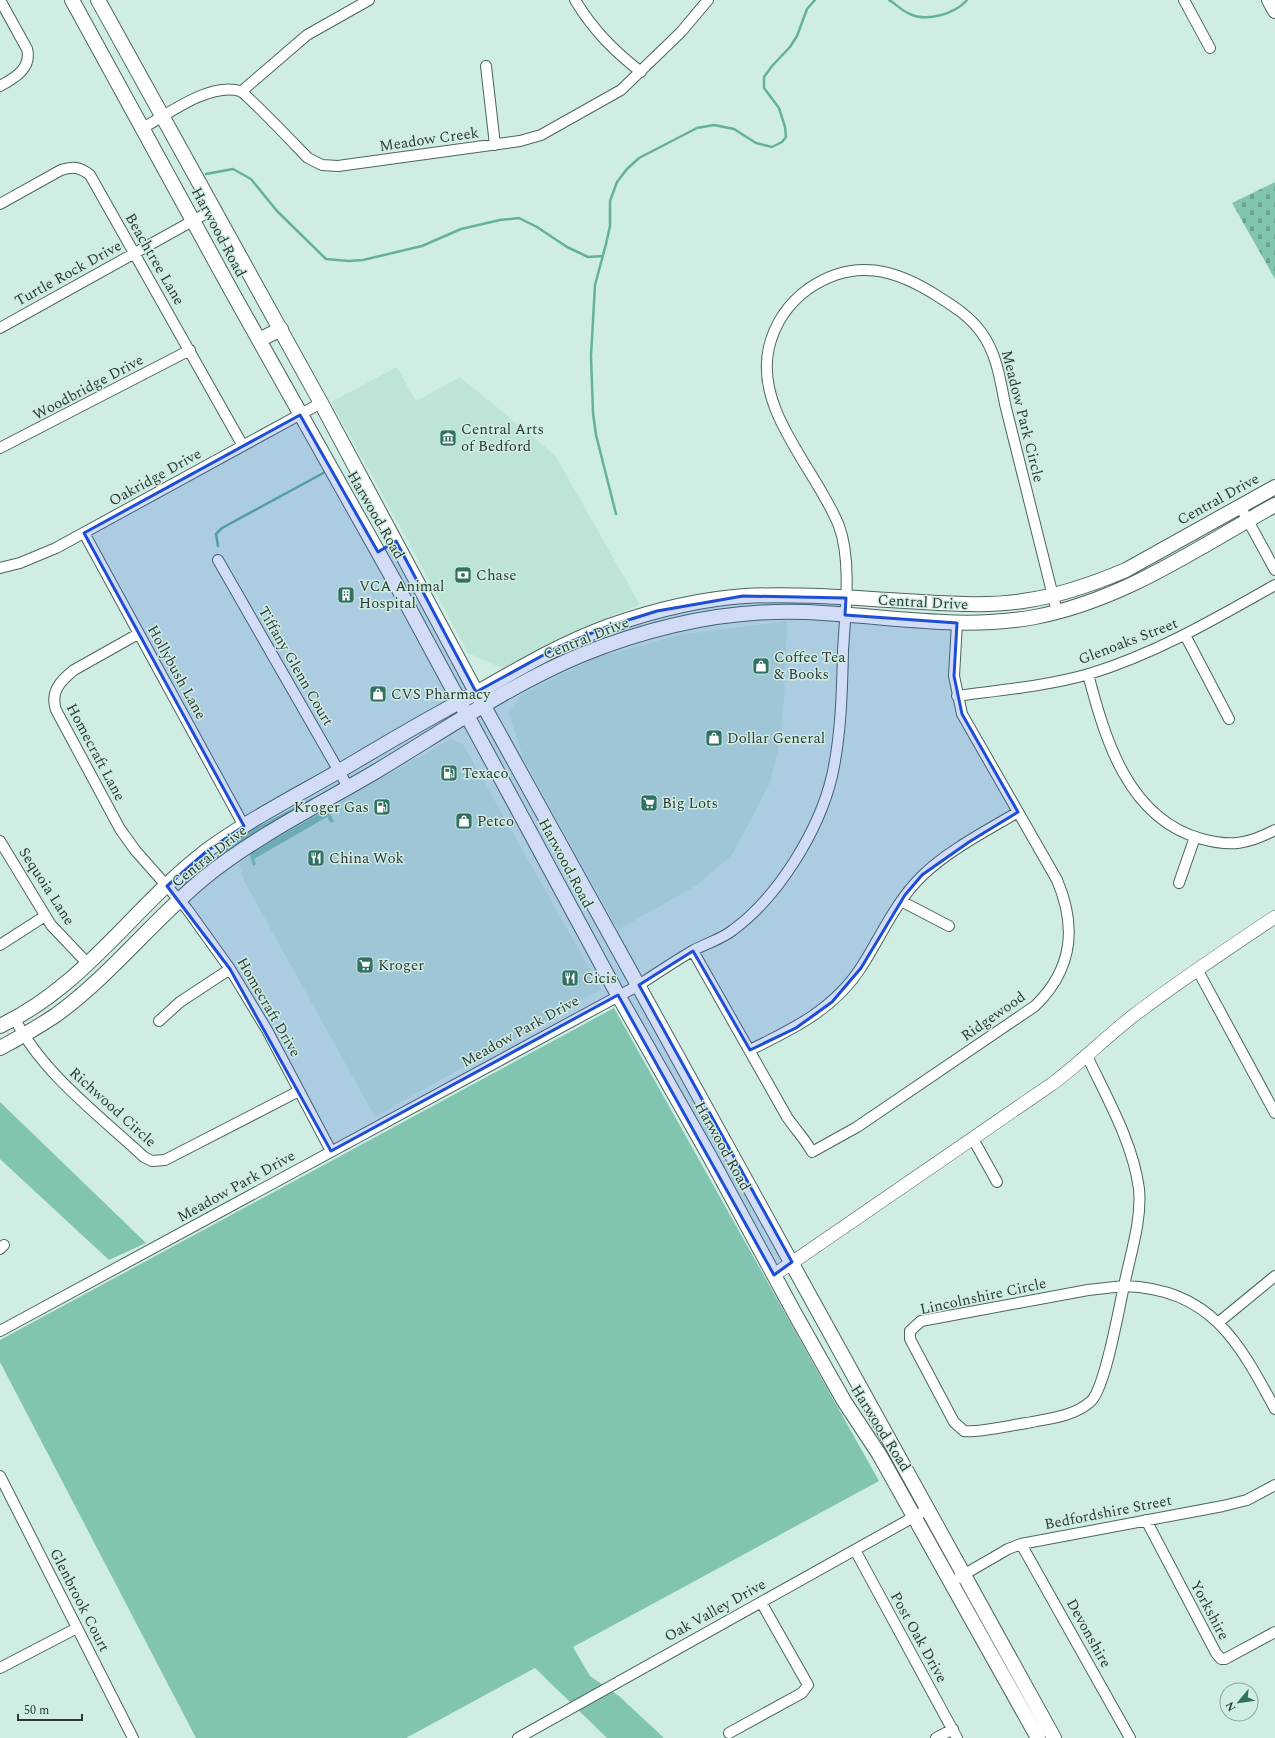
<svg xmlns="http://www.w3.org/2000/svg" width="1275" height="1738" font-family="Spectral,serif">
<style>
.built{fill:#bee4d7}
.green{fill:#81c4b0}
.cemetery{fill:url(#cemetery-stones)}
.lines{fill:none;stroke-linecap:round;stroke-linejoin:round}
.stream{stroke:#64b29c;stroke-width:2.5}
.minor-casing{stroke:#4c655e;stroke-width:12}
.tertiary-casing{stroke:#4c655e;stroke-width:14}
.secondary-casing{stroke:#4c655e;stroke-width:16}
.minor{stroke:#fff;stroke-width:10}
.tertiary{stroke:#fff;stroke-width:13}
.secondary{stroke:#fff;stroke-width:14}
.marked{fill:#1d4ed8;fill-opacity:0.2;stroke:#1d4ed8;stroke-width:3;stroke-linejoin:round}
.labels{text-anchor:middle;stroke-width:3;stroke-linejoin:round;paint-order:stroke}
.street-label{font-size:15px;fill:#2f3a36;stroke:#d0ede4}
.poi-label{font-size:15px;fill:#2f3a36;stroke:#d0ede4;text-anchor:start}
</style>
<defs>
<pattern id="cemetery-stones" width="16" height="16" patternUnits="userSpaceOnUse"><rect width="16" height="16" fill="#81c4b0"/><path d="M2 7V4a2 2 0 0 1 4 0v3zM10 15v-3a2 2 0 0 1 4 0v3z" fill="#6aa090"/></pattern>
</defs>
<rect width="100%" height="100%" fill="#d0ede4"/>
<path class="built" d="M397,367l19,34 44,-24 95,78 85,150 -56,22 -82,41 -34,-15 -66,-123 -71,-128z
M787,621l-3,79 -5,45 -9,38 -38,72 -35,30 -79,45 -95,-172 -14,-44 11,-18 72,-37 87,-24z
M451,739l12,5 138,245 -226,128 -131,-236 -5,-18 13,-9v-2z"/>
<path class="green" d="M312,798l3,1 -131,87v-3l60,-49z
M324,811h4l6,10 -3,2 -4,-6 -73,42 2,5 -3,2 -3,-11 2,-3z
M614,1008l265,473 -306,166 17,29 29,20 45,42h-57l-72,-70 -129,70h-210l-196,-376v-22z
M0,1102l146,141 -37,17 -109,-101z"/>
<path class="cemetery" d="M1275,182v97l-43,-76z"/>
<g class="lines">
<path class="stream" d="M889,0c7,4 13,11 21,14 17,8 45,0 57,-14
M206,174l27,-5 18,10 26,32 49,48 23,2 14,-1 59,-14 39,-17 39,-9 19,-2 18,9 30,20 21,10 15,-1
M616,514l-20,-79 -3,-22 -2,-57 4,-71 11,-41 4,-18v-25l7,-19 10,-13 12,-11 58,-30 17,-3 20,4 22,14 16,4 10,-5 4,-5 -1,-10 -6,-19 -15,-20v-11l8,-11 18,-19 7,-11 10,-27 8,-9
M218,546l-2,-12 6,-6 105,-57"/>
<g class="minor-casing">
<path id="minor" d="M0,0l27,49c5,19 -12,29 -27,37
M575,0c18,30 39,51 66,72
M1184,0l26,48
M486,66l9,79
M242,91l65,-56 62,-35
M143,128c25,-14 67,-46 97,-37 6,2 59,58 68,67l14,7 16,1 182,-25 21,-6 80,-45 60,-58 27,-32
M0,204l61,-34c12,-4 19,-3 29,5l153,271
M0,328l214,-119
M0,448l190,-98
M1240,506l35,64
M84,533l160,293
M218,560l130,227
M0,568l20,-5 36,-15 265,-145
M138,634l-64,36c-14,11 -24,22 -18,40l64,119 15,21 52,59 43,60 37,61 64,121
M1185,635l44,84
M1088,674c17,65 40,145 114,165 29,8 46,5 73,-9
M957,696c44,-6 90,-10 132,-22 66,-20 126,-55 186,-89
M0,841l51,84 37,39
M1179,883l16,-46
M901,901l48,25
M0,945l45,-29
M693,951l94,166c8,12 18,22 25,35l45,-25 178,-121c38,-37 42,-79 22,-126l-95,-166 -8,-38 3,-53
M1197,969l78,144
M15,1019c27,54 85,97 129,138l8,4 13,-1 134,-69
M159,1021l21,-19 50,-33
M750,1050c43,-21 85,-41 112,-84 19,-30 34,-65 60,-90 25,-25 66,-46 96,-64
M1087,1056c20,42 46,87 52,133 3,32 -9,66 -15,97 86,3 114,54 151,123
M973,1139l24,43
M0,1249l4,-4
M1124,1286c-5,21 -19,105 -34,116 -17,15 -41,16 -63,21 -15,2 -50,10 -63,8l-10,-9 -44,-83v-8l11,-10 167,-31z
M1219,1322l56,-46
M0,1331l639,-346c18,-12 36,-24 55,-35 13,-7 28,-11 39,-20 45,-33 86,-99 99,-154 9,-40 10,-83 11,-125 2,-37 9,-90 -4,-125 -22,-56 -85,-115 -70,-179 6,-24 20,-44 39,-58 46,-32 88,-20 131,8 16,10 31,20 42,35 16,22 19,47 24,72l52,208
M0,1476l133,262
M1146,1520l70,133 5,6h4l50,-27
M1021,1544l109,194
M855,1550l102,188
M958,1578l50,-29 13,-5 202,-38 24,-6 28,-15
M0,1668l77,-40
M729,1733l73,-40 6,-8 -47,-83
M518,1738l410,-229
M936,1738l17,-9"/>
</g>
<g class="tertiary-casing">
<path id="tertiary" d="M774,1275l278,-191c28,-21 53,-46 81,-68 46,-35 94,-67 142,-99"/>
</g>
<g class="secondary-casing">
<path id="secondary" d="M72,0l160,292 164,292 222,411 92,162 85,157 49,87 35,53 159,284
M98,0l223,403 155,289 578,1046
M1269,0l6,11
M259,340l22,-11
M0,1026c86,-41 133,-119 206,-175 48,-35 102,-61 152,-91 42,-25 84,-49 127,-72 40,-23 80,-46 124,-62 43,-15 91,-27 136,-30 59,-3 119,3 177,6 34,2 68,4 101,-1 36,-5 70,-17 103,-31l149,-83
M0,1048c19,-10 38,-21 56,-33 54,-39 96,-94 148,-137 52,-42 113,-72 171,-106 67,-40 134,-87 206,-117 72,-29 147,-46 225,-43 76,3 153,19 229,5 89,-17 162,-69 240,-112"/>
</g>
<use href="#minor" class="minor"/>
<use href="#tertiary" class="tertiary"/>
<use href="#secondary" class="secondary"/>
</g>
<path class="marked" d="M300,415l78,137 18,-11 80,151 82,-45 51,-21 48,-15 86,-15 103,2 -1,17 112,8 -3,53 8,38 56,98 -49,30 -47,33 -17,20 -44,73 -29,34 -36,26 -46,22 -57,-99 -54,34 153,277 -18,13 -156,-280 -287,156 -101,-182 -63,-83 40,-35 37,-25 -160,-293z"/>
<defs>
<g id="museum-square" transform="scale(0.9)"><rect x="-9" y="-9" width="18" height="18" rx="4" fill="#317161" stroke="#d0ede4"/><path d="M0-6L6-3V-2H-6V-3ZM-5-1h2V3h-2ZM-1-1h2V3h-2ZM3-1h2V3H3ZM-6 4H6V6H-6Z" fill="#fff"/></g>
<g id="bank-square" transform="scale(0.9)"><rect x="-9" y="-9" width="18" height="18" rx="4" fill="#317161" stroke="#d0ede4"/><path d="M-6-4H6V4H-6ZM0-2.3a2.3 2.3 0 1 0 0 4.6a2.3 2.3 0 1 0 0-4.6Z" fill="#fff"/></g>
<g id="building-square" transform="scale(0.9)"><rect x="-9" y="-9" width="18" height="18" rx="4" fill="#317161" stroke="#d0ede4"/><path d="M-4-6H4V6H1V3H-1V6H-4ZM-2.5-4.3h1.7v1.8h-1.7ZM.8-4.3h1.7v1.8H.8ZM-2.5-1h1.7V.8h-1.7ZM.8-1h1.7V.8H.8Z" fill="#fff"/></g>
<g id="shop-square" transform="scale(0.9)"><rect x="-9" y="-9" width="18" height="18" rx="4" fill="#317161" stroke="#d0ede4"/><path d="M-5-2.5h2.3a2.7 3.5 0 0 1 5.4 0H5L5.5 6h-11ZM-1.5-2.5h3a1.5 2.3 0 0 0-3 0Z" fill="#fff"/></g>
<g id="fuel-square" transform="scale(0.9)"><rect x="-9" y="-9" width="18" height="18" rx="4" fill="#317161" stroke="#d0ede4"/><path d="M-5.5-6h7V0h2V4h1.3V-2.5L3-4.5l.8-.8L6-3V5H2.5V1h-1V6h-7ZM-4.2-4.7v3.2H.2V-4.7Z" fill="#fff"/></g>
<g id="supermarket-square" transform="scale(0.9)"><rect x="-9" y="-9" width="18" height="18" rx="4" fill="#317161" stroke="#d0ede4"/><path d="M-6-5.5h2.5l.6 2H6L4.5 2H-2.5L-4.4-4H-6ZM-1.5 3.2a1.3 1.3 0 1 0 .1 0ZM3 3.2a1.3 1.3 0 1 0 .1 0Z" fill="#fff"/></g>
<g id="restaurant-square" transform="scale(0.9)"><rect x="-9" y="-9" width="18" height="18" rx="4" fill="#317161" stroke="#d0ede4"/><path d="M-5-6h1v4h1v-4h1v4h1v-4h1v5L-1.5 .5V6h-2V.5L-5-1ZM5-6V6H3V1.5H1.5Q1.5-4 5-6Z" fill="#fff"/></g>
</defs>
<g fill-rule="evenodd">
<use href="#museum-square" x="448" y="438"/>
<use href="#bank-square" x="463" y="575"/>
<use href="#building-square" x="346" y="595"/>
<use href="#shop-square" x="761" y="666"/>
<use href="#shop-square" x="378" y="694"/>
<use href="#shop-square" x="714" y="738"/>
<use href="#fuel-square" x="449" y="773"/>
<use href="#supermarket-square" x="649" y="803"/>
<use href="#fuel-square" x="382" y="807"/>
<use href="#shop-square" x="464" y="821"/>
<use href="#restaurant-square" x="316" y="858"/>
<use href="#supermarket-square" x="365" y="965"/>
<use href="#restaurant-square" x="570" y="978"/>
</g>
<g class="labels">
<g class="street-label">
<text transform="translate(429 139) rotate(-8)" y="5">Meadow Creek</text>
<text transform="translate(219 232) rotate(62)" y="5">Harwood Road</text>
<text transform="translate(155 259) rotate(60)" y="5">Beachtree Lane</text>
<text transform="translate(68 273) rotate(-29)" y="5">Turtle Rock Drive</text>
<text transform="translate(88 387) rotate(-28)" y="5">Woodbridge Drive</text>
<text transform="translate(1023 416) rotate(76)" y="5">Meadow Park Circle</text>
<text transform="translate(155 477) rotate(-29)" y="5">Oakridge Drive</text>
<text transform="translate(1218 499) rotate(-29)" y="5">Central Drive</text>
<text transform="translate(376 515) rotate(60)" y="5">Harwood Road</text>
<text transform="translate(923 602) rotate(3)" y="5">Central Drive</text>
<text transform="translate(586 638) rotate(-22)" y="5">Central Drive</text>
<text transform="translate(1128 641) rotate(-21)" y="5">Glenoaks Street</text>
<text transform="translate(296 666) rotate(60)" y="5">Tiffany Glenn Court</text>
<text transform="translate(177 672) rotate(61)" y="5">Hollybush Lane</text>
<text transform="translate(96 752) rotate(62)" y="5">Homecraft Lane</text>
<text transform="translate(209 856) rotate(-38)" y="5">Central Drive</text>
<text transform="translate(566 863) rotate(62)" y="5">Harwood Road</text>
<text transform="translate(47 886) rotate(57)" y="5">Sequoia Lane</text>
<text transform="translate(269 1007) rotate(60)" y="5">Homecraft Drive</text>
<text transform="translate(993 1016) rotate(-35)" y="5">Ridgewood</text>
<text transform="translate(520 1031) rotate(-29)" y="5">Meadow Park Drive</text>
<text transform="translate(113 1107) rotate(42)" y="5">Richwood Circle</text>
<text transform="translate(723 1146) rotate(61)" y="5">Harwood Road</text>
<text transform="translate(236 1186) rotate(-29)" y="5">Meadow Park Drive</text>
<text transform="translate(983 1296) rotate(-12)" y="5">Lincolnshire Circle</text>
<text transform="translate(881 1428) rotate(58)" y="5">Harwood Road</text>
<text transform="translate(1108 1512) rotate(-11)" y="5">Bedfordshire Street</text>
<text transform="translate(80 1600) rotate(63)" y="5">Glenbrook Court</text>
<text transform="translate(715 1610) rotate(-29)" y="5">Oak Valley Drive</text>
<text transform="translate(1210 1610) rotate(62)" y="5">Yorkshire</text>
<text transform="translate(1089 1633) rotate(61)" y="5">Devonshire</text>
<text transform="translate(919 1637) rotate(61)" y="5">Post Oak Drive</text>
</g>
<g class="poi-label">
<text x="461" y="434">Central Arts<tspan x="461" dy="17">of Bedford</tspan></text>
<text x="476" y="580">Chase</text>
<text x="359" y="591">VCA Animal<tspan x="359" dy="17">Hospital</tspan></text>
<text x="774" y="662">Coffee Tea<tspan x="774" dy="17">&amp; Books</tspan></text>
<text x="391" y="699">CVS Pharmacy</text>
<text x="727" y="743">Dollar General</text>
<text x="462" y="778">Texaco</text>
<text x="662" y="808">Big Lots</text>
<text x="369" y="812" text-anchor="end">Kroger Gas</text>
<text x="477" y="826">Petco</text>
<text x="329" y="863">China Wok</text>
<text x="378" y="970">Kroger</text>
<text x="583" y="983">Cicis</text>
</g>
</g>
<g transform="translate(1239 1702) rotate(241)"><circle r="19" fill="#d0ede4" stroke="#90a59e"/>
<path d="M0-3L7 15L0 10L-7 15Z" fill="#317161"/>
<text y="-6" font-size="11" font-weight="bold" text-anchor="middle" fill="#2f3a36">N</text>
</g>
<path d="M18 1714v6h64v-6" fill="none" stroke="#2f3a36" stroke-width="2"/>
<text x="24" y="1714" font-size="12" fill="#2f3a36" stroke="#d0ede4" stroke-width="3" paint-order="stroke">50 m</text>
</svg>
